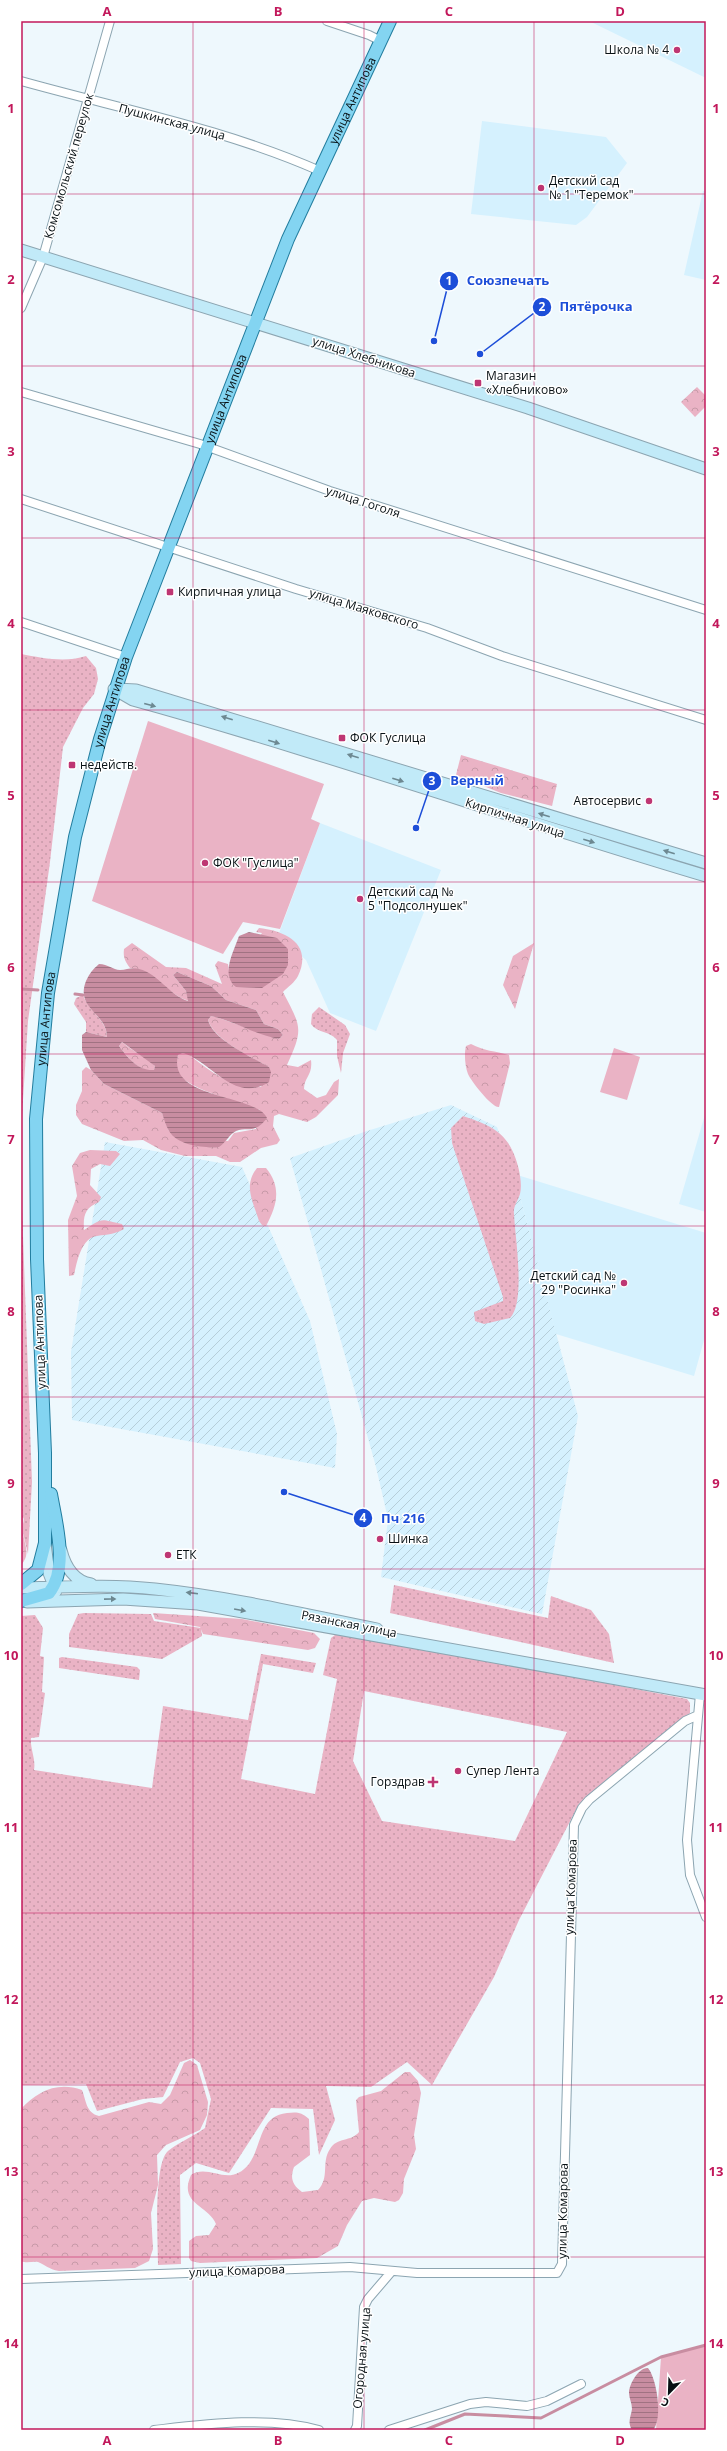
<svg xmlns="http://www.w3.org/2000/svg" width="727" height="2451" font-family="'Open Sans',sans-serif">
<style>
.built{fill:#d5f1fe}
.industrial{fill:url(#industrial-furrows)}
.grass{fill:url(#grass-dots);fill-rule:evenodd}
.forest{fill:url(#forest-crowns)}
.garden{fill:#eab3c5}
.water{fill:url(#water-rules);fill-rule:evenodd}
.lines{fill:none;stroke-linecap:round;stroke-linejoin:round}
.stream{stroke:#c88da1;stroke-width:3}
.street-casing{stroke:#8ca5b1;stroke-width:10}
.secondary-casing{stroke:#8ca5b1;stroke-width:13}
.primary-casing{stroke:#227d9e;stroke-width:14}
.street{stroke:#fff;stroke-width:8}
.secondary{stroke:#c1eaf8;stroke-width:11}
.primary{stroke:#83d4f1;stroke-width:12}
.oneway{fill:#6d8891}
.grid{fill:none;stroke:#c2185b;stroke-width:1;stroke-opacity:0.55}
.poi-dot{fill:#be3673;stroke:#fff;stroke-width:1.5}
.labels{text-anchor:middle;stroke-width:3;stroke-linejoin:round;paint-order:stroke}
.poi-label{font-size:12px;fill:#071014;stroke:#fff;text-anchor:start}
.street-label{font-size:12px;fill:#071014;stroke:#fff}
.leader{fill:none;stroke:#1d4ed8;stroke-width:1.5}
.callout-dot{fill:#1d4ed8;stroke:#fff;stroke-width:1.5}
.mark-label{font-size:12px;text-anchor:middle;font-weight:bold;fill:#fff}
.callout-label{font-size:13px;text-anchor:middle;font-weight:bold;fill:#1d4ed8;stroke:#fff;stroke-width:3;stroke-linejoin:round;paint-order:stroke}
.neatline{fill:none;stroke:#c2185b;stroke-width:1.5}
.grid-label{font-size:13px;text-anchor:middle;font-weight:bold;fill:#c2185b}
</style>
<defs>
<pattern id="industrial-furrows" width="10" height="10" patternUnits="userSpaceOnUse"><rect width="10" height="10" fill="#d5f1fe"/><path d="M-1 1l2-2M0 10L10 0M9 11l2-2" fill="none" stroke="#b5ced9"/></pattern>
<pattern id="grass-dots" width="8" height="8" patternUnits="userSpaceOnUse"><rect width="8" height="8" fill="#eab3c5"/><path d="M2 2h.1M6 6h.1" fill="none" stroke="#c799a8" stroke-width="1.8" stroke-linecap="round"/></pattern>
<pattern id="forest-crowns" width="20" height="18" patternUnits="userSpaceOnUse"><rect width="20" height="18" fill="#eab3c5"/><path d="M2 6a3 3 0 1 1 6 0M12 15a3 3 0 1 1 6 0" fill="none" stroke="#c799a8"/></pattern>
<pattern id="water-rules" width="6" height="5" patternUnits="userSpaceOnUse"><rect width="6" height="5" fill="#c88da1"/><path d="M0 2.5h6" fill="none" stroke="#a07282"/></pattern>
</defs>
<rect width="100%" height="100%" fill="#eef8fd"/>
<path class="built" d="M589,21h117v57z
M482,121l124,16 21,26 -40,54 -11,8 -105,-11z
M703,191h3v89l-22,-5z
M320,823l121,47 -65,161 -46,-18 -24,-53 -28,-24z
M706,1111v101l-27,-8z
M514,1174l192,59v100l-12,43 -138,-42z"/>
<path class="industrial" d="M451,1105l46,22 17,47 64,242 -36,198 -161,-37 7,-58 -12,-52 -86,-309 77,-27z
M105,1142l137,25 68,154 27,113 -2,34 -263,-48 -1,-68z"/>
<path class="grass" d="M21,654c21,4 44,9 65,2l10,12 2,11 -4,15 -11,14 -20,39 -13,115 -22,159 -7,110z
M83,995c5,16 24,25 24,42l-21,-5v-10l-12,-18 2,-6z
M319,1007l26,18 5,9 -7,19 -2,20 -4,-17v-16c-7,-9 -20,-7 -26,-16l1,-10z
M463,1116c21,7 41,14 50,36 5,11 10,30 7,42 -2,7 -7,12 -6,20 1,23 12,88 -4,104l-26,6 -9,-3 -1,-9 29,-11v-4l-51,-154 -1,-15z
M21,1181l11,301 -4,72 -6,-25 2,-10 -3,-6z
M394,1585l154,33 3,-22 40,14 18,24 5,29 -224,-50z
M84,1613l67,1 3,7 47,7 1,8 -40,23 -93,-12v-13l9,-20z
M35,1615l8,13 -3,28 4,1 -2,35 3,1 -6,44 -8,1c-1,11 5,21 3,32l118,18 11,-82 85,14 13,-66 55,9 -3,10 -50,-9 -22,115 74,15 22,-115 -14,-4 8,-37 8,-6 348,67 3,4v10l-111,91 -60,116 -25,57 -62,108 -25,-23 -36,25 -45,-1 9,34 -16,35 -6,-46 -42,-1 -42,65 -33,-10 -16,12 1,89 -23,1c0,-21 -5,-101 10,-114 11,-9 26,-15 37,-23l6,-29 -11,-36 -7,-5 -13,4 -17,35 -20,2 -46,12 -11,-27 -65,1v-469zM364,1691l203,41 -52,109 -133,-20 -29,-60z
M62,1657l75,10 3,3 -1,10 -80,-12v-10z"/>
<path class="forest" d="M697,387l9,9v10l-11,11 -14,-15z
M461,755l96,29 -5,22 -51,-13 -45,-18z
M259,928c27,3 54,16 39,48 -3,6 -10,11 -15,16 18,35 21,36 4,73l11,2 13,-7c2,15 -7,17 -7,29l13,9 9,-3 8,-13 5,-3 -1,16 -22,22 -9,5 -28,-8 -5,2 -1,10 7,14 -3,4 -16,4 -21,14h-10l-14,-6h-31l-24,-6 -18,-10 -19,1 -42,-17 -6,-9v-10l6,-14v-20l4,-4 5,3 13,14 58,29 7,18 59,10 6,-8 22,-4 4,-19c-19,-7 -67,-20 -80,-34 -5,-6 -4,-14 -2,-21l5,-2 5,1c22,17 44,35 73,33l8,-20c-18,-10 -55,-27 -61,-47l3,-4 5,1 63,22 4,-4 -5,-6 -14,-5 -8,-14 -30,-10 -15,-14 -34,-14 -4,3 13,16 3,10c-23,-7 -34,-30 -59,-33 -5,-7 -7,-10 -6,-19l8,-6 34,24 20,1 36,16 -7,-19 3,-4 10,3 2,15 32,-46 -6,-1z
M534,943l-19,66 -12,-24 10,-29z
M122,1042c10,9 26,16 33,24l-1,5c-16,0 -26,-13 -35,-25z
M471,1044c13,7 24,7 38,11l1,8 -11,44c-7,1 -28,-26 -31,-33 -3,-8 -4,-20 -2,-28z
M90,1150l26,1 4,3 -10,12 -10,-2 -9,5 -1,16 11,12 -2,5c-14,6 -16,13 -15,28 20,-13 15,-11 38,-6l2,5c-11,6 -15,5 -27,7 -16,2 -20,26 -23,39l-5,1 -1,-56 9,-24 -5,-30 8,-13z
M257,1168h9c16,19 11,38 0,58l-4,-1 -3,-4c-6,-20 -16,-35 -2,-53z
M21,1513l2,1c1,6 -1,10 0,16 0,14 9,23 -2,35z
M153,1613l89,6 72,14 6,6 -5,9 -7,2 -105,-16 -3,-7 -45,-8z
M190,2060l7,5 11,37 -1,13 -7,15 -34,15 -9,10 1,30 -7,28 2,36 -4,12 -14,7 -76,3c-11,-2 -13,-6 -21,-9 -6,-1 -11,2 -17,-1v-152c16,-18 37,-28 61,-19 4,10 4,23 17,26l50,-14 12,2 9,-9 14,-32z
M405,2072h5l8,9 3,12 -7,42 2,14 -12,30 -1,14 -4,7 -4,2 -21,-4 -12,3 -15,24 -9,21 -21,12 -117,5 -9,-2 -2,-3v-17l7,-5 13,-1 7,-11c-8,-19 -38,-20 -25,-49 15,-10 32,6 47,-2 27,-13 15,-57 49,-60 10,-1 14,-1 22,6l1,36 -16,12c-4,11 -2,18 8,25l16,-2c12,-12 3,-28 12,-41 7,-12 21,-7 29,-17l-3,-32 3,-3 22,-6z"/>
<path class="garden" d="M148,721l176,63 -13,35 9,4 -40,106 -37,-7 -20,32 -131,-53z
M614,1048l26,9 -13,43 -27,-8z
M706,2345v85h-50l5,-73z"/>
<path class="water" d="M249,932l28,6 11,11v16l-5,9 -21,14 -26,-1c-16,-12 -2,-36 3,-51z
M99,964c9,0 14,6 21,6 7,0 11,-3 19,-1 20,5 30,26 49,32l-2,-10 -13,-16 4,-3 34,14 15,14 30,10 8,14 14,5 5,6 -4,4c-24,-4 -44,-18 -68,-23l-3,4c5,20 44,37 61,47l2,5 -2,10c-35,22 -57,-20 -86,-29l-5,2c-11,45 77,38 89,63 -14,19 -22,6 -34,15 -5,4 -8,10 -14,14 -15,1 -41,-1 -50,-16 -3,-5 -5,-12 -7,-18l-58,-29 -13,-14 -9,-20v-15l4,-3 21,5c0,-24 -32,-28 -21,-56 4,-8 6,-11 13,-17zM122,1042l33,24 -1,4c-16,1 -26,-12 -35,-24z
M648,2368c9,11 15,51 5,62h-21c-5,-8 -1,-13 0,-21 0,-6 -3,-11 -3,-16 0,-9 10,-26 19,-25z"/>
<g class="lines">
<path class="stream" d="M21,989l17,1
M75,994l8,1
M425,2430l40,-16 76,4 120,-61 45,-12"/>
<g class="street-casing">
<path id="street" d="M327,21l42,14 12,6
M21,81c100,28 204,48 299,90
M21,308l22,-51 67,-236
M21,392l179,52 130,47 376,119
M21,499l275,90 131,39 75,28 204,64
M21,622l105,35
M700,1694l-13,146 3,35 16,42
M21,2279l329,-12 67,6h140l5,-9 12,-439 8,-17 7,-8 96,-79 11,-5
M154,2430c53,-6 114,-14 165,0
M355,2430l2,-4 7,-119 4,-8 24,-28
M389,2430l81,-26 16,-2 41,4 20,-5 34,-17"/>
</g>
<g class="secondary-casing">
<path id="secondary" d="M21,250l507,158 178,61
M114,689l19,11c192,53 381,119 573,176
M117,689l19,1 570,173
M45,1544l4,29 7,18
M61,1550c4,16 13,31 30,34
M21,1588c45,-1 90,-4 134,1 75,8 148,25 222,40
M27,1602l96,-3 75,5 508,91"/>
</g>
<g class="primary-casing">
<g id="primary">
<path id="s1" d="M21,1584l17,-14 7,-27v-90l-8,-194 -1,-140 12,-126 27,-156 25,-98 26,-82 162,-418 102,-218"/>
<path d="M21,1601l28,-8c20,-25 7,-70 2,-99"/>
</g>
</g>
<use href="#street" class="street"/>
<use href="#secondary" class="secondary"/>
<use href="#primary" class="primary"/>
</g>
<defs><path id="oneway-solid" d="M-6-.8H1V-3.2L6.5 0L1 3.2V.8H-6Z"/></defs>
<g class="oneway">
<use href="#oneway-solid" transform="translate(150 705) rotate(15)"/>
<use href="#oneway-solid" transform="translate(227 718) rotate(-163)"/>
<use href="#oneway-solid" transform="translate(274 742) rotate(17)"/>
<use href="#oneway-solid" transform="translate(353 756) rotate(-163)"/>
<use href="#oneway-solid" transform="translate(398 780) rotate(18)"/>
<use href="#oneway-solid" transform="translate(544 815) rotate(-163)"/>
<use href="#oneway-solid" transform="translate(589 841) rotate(17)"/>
<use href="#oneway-solid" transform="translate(669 852) rotate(-163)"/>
<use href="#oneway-solid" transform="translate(192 1593) rotate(-173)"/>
<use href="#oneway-solid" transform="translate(110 1599) rotate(-1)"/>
<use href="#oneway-solid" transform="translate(240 1610) rotate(10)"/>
</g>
<path class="grid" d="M193,21v2409M364,21v2409M534,21v2409M21,194h685M21,366h685M21,538h685M21,710h685M21,882h685M21,1054h685M21,1226h685M21,1397h685M21,1569h685M21,1741h685M21,1913h685M21,2085h685M21,2257h685"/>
<g class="poi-dot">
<circle cx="677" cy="50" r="4"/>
<circle cx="541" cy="188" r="4"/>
<rect x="474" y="379" width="8" height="8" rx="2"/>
<rect x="166" y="588" width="8" height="8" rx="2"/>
<rect x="338" y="734" width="8" height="8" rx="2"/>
<rect x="68" y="761" width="8" height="8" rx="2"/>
<circle cx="649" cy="801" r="4"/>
<circle cx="205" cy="863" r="4"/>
<circle cx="360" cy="899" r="4"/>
<circle cx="624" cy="1283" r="4"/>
<circle cx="380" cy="1539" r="4"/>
<circle cx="168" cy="1555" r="4"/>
<circle cx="458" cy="1771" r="4"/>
<path d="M431 1776h4v4h4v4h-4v4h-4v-4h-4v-4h4z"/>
</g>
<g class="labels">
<g class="poi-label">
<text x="669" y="54" text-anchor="end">Школа № 4</text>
<text x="549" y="185">Детский сад<tspan x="549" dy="14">№ 1 "Теремок"</tspan></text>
<text x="486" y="380">Магазин<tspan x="486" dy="14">«Хлебниково»</tspan></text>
<text x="178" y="596">Кирпичная улица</text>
<text x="350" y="742">ФОК Гуслица</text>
<text x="80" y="769">недейств.</text>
<text x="641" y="805" text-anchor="end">Автосервис</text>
<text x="213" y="867">ФОК "Гуслица"</text>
<text x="368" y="896">Детский сад №<tspan x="368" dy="14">5 "Подсолнушек"</tspan></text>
<text x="616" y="1280" text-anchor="end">Детский сад №<tspan x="616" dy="14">29 "Росинка"</tspan></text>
<text x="388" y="1543">Шинка</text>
<text x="176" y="1559">ЕТК</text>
<text x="466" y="1775">Супер Лента</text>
<text x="425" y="1786" text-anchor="end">Горздрав</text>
</g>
<g class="street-label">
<text dy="4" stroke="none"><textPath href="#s1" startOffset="1547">улица Антипова</textPath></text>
<text transform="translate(172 122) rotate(15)" y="4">Пушкинская улица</text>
<text transform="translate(69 166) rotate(-74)" y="4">Комсомольский переулок</text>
<text transform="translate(364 357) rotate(18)" y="4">улица Хлебникова</text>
<text dy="4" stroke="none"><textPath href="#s1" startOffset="1223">улица Антипова</textPath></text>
<text transform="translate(363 502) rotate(18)" y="4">улица Гоголя</text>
<text transform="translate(364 609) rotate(17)" y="4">улица Маяковского</text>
<text dy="4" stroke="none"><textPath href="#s1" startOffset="899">улица Антипова</textPath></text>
<text transform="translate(515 818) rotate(18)" y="4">Кирпичная улица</text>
<text dy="4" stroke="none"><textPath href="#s1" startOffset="575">улица Антипова</textPath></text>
<text transform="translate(40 1342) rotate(-92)" y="4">улица Антипова</text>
<text transform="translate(349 1624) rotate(11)" y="4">Рязанская улица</text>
<text transform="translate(571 1887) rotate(-88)" y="4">улица Комарова</text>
<text transform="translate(563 2211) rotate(-89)" y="4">улица Комарова</text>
<text transform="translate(237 2271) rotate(-2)" y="4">улица Комарова</text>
<text transform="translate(362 2358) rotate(-85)" y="4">Огородная улица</text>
</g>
</g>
<path class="leader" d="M434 341L449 281M480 354L542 307M416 828L432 781M284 1492L363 1518"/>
<g class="callout-dot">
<circle cx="434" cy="341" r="4"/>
<circle cx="480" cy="354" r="4"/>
<circle cx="416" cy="828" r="4"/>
<circle cx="284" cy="1492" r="4"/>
<circle cx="449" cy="281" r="10"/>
<circle cx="542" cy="307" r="10"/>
<circle cx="432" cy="781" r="10"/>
<circle cx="363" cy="1518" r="10"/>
</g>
<g class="mark-label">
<text x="449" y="285">1</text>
<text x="542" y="311">2</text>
<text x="432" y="785">3</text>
<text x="363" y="1522">4</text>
</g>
<g class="callout-label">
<text x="508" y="285">Союзпечать</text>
<text x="596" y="311">Пятёрочка</text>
<text x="477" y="785">Верный</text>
<text x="403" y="1523">Пч 216</text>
</g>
<rect width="727" height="2451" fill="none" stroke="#ffffff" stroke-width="44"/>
<g transform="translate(669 2393) rotate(203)" stroke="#ffffff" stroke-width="3" paint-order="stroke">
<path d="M0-3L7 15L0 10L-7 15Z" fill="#071014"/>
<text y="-6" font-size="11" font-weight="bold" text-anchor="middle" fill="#071014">С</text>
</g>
<rect x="22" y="22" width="683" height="2407" class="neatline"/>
<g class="grid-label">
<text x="107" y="16">A</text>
<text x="278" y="16">B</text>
<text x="449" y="16">C</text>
<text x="620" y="16">D</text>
<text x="11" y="113">1</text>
<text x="716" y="113">1</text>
<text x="11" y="284">2</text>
<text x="716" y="284">2</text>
<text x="11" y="456">3</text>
<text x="716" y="456">3</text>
<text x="11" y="628">4</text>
<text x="716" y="628">4</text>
<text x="11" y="800">5</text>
<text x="716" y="800">5</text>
<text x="11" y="972">6</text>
<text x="716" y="972">6</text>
<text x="11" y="1144">7</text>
<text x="716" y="1144">7</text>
<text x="11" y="1316">8</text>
<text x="716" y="1316">8</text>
<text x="11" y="1488">9</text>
<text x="716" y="1488">9</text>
<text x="11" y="1660">10</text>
<text x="716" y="1660">10</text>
<text x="11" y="1832">11</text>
<text x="716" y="1832">11</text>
<text x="11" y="2004">12</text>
<text x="716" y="2004">12</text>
<text x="11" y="2176">13</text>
<text x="716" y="2176">13</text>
<text x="11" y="2348">14</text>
<text x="716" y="2348">14</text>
<text x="107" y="2445">A</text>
<text x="278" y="2445">B</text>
<text x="449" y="2445">C</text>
<text x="620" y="2445">D</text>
</g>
</svg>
